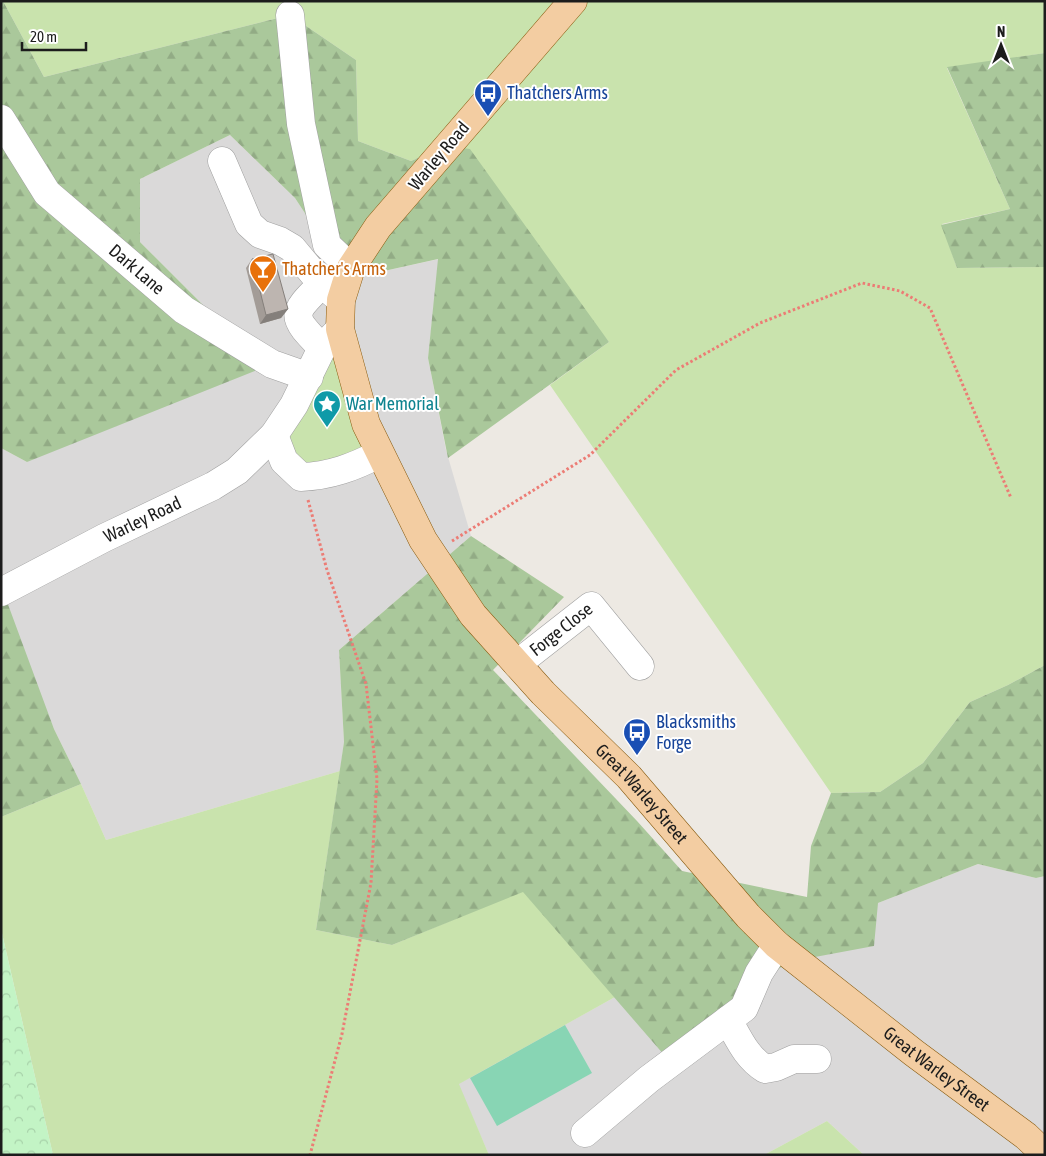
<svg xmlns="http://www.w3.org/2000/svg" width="1046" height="1156" font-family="'Asap Condensed',sans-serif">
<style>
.residential{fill:#dad9d9}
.grass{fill:#c9e3ad}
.forest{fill:url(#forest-firs)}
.park{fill:url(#park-crowns)}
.pitch{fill:#88d5b4}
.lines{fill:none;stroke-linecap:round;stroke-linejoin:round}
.minor-casing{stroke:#a0a0a0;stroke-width:29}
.major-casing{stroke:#875a0e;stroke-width:29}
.path{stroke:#ec7c75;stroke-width:3;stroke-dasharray:2.5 2.5;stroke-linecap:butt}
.minor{stroke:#fff;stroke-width:28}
.major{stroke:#f3cda2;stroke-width:28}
.wall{fill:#a39c97}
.shaded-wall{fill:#847f7b}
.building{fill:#bdb5b0;stroke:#847f7b}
.labels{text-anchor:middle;stroke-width:4;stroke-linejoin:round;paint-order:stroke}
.transit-label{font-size:18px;fill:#164399;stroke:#fff;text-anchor:start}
.street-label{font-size:18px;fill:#1c1c1c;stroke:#fff}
.food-label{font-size:18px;fill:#c56008;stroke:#fff;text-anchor:start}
.culture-label{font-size:18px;fill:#0d838f;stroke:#fff;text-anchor:start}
</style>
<defs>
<pattern id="forest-firs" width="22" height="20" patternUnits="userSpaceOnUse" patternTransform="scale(1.25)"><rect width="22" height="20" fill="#aac89b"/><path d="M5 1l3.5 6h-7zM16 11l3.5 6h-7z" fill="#92ab85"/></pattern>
<pattern id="park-crowns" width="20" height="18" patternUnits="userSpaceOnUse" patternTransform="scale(1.25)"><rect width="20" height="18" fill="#c3f4c5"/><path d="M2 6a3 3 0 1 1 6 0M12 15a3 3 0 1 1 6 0" fill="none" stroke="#a7d1a9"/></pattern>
</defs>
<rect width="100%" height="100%" fill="#ede9e3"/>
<path class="residential" d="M230,135l65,63 53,81 91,-20 -11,99 18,92 25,86 -132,114 5,92 -4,29 -234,69 -25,-56 -27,-55 -53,-127v-154l26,14 177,-156 -64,-64v-63z
M978,864l58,14 9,-2v279h-181l-37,-34 -63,34h-275l-31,-71 157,-87 51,59 122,-94 90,-59z"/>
<path class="grass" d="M3,1h1042v52l-98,15 63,141 -68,15 15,44 88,-1v398l-37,20 -38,17 -47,61 -43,29 -49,1 -281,-408 59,-43 -162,-196 -36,15 -53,-20 -2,-81 -66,-45 -246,62z
M340,329l39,125 -40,18 -55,-11 10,-56z
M340,771l-24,159 76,15 131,-54 92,106 -156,87 30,71h-436l-52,-226v-112l80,-33 25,56z
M827,1121l37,34h-100z"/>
<path class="forest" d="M1,1h2l41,76 246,-62 66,45 2,81 53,20 36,-15 23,3 139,193 -161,116 -20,-100 10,-99 -90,20 -53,-81 -65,-63 -90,44v63l64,64 68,58 -245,98 -26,-14z
M1045,53v214l-88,1 -16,-43 69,-16 -63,-142z
M471,536l93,61 -71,73 144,151 45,50 125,26 4,-51 20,-53 49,-1 43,-29 47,-61 38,-17 37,-20v211l-9,2 -58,-14 -100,39 -4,43 -86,16 -123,94 -142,-164 -131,53 -76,-15 28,-188 -5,-92z
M6,599l48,130 27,55 -80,33v-215z"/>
<path class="park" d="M1,929l52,226h-52z"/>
<path class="pitch" d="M565,1025l27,48 -95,53 -27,-48z"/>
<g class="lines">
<g class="minor-casing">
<g id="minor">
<path d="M290,15l11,109 26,121 24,23"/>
<path id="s1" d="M1,119l46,74 137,117 88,54 37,13"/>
<path d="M222,161l27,63 11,10 20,7 12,7 30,36 19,16"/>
<path d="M322,284c-32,31 -31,32 0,64"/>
<path d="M274,435l10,26 17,16c29,-1 53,-10 78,-23"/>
<path id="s2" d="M1,592l103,-54 109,-52 24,-15 37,-36 20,-30 28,-57 18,-19"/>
<path id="s3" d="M517,664l74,-58 49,60"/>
<path d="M728,1020c11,19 18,37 37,49l11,-2 18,-8h23"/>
<path d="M585,1133l64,-54 95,-71 15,-35 18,-28"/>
</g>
</g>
<g class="major-casing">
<g id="major">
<path id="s4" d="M573,1l-195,226 -27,41 -10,32 -1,29 26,95 57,116 50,75 70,78 86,84 119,139 29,29 137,108 112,83 19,18"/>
</g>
</g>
<path class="path" d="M308,500l19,70 39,114 11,95 -6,104 -29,151 -32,121
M452,541l138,-86 86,-85 84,-47 102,-40 38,8 30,17 81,190"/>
<use href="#minor" class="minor"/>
<use href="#major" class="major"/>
</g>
<path class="wall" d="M252,259l36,50 -7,9 -21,6 -14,-56z"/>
<path class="shaded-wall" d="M288,309l-7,9 -21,6 6,-9z"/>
<path class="building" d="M273,254l15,55 -22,6 -14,-56z"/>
<defs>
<g id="bus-pin" transform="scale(1.4375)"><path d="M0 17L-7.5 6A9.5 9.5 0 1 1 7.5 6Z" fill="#1a4fb4" stroke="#fff"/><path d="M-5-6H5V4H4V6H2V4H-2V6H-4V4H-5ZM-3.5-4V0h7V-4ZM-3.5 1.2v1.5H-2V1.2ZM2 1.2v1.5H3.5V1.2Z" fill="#fff"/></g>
<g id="bar-pin" transform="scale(1.4375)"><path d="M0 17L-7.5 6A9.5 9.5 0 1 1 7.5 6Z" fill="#e8710a" stroke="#fff"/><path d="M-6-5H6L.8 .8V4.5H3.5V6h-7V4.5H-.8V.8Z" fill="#fff"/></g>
<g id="sight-pin" transform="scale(1.4375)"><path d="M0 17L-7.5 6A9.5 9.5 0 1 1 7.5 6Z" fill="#0f9aa8" stroke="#fff"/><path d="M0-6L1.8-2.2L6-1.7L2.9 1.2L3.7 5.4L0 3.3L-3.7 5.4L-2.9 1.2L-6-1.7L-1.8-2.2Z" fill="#fff"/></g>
</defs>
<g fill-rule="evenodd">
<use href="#bus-pin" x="488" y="93"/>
<use href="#bar-pin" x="263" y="269"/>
<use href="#sight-pin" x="327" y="404"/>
<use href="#bus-pin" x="637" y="732"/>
</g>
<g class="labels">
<g class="transit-label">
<text x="507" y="99">Thatchers Arms</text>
<text x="656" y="728">Blacksmiths<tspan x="656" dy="21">Forge</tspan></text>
</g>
<g class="street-label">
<text transform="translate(439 156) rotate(-50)" y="6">Warley Road</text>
<text dy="6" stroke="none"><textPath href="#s1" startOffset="205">Dark Lane</textPath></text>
<text dy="6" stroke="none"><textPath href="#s2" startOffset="159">Warley Road</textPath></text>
<text dy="6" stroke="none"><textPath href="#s3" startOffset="56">Forge Close</textPath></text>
<text dy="6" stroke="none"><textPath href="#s4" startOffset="974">Great Warley Street</textPath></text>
<text dy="6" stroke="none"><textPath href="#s4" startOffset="1379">Great Warley Street</textPath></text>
</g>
<g class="food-label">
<text x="282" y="275">Thatcher's Arms</text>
</g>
<g class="culture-label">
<text x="346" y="410">War Memorial</text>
</g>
</g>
<rect width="1046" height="1156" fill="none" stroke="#1c1c1c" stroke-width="5"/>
<g transform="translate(1001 45)" stroke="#ffffff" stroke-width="4" paint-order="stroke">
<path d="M0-4L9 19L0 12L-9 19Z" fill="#1c1c1c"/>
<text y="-8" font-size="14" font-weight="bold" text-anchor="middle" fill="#1c1c1c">N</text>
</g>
<path d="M22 42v8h64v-8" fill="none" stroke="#1c1c1c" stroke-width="2.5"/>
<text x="30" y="42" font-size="15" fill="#1c1c1c" stroke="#ffffff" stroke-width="4" paint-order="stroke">20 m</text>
</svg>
